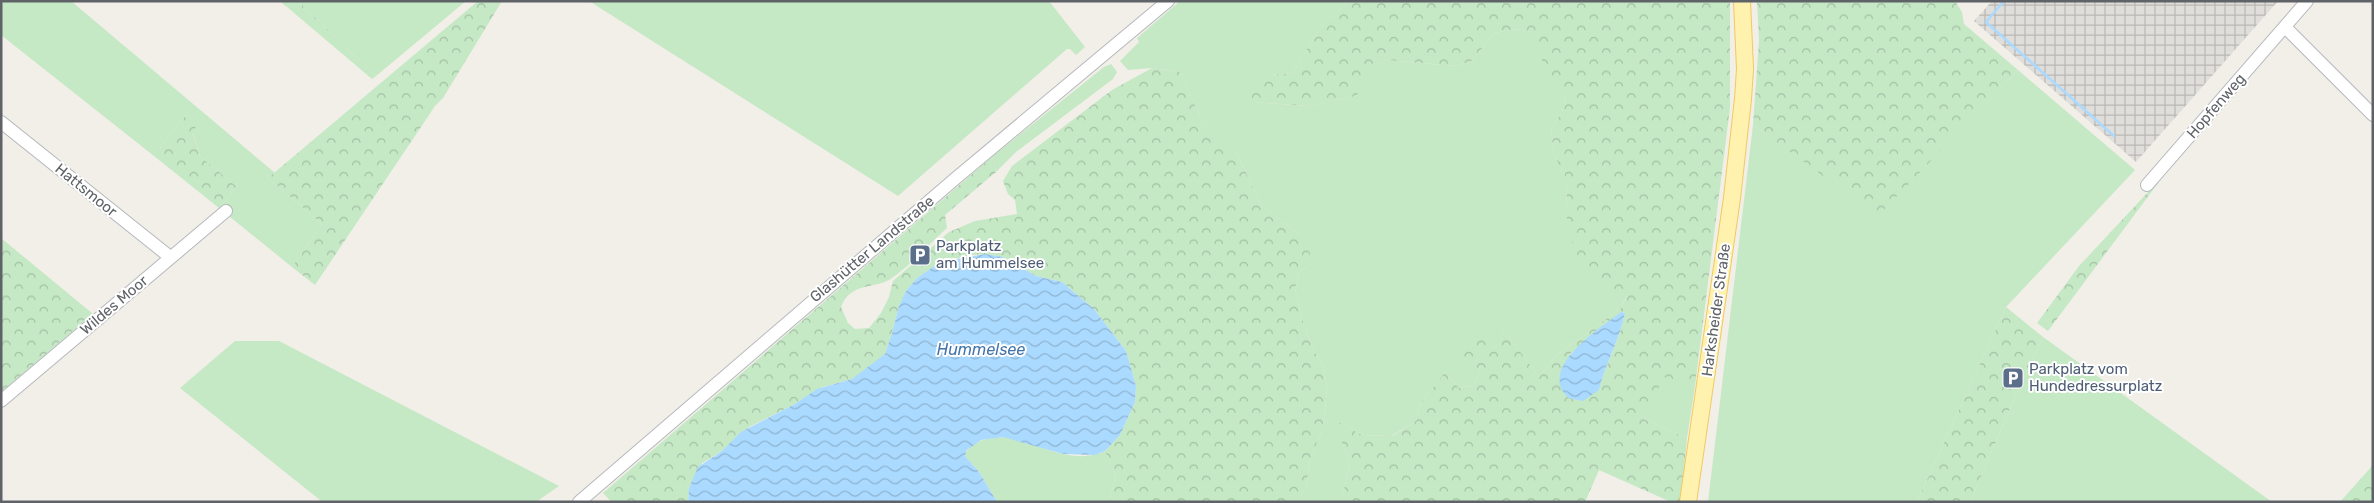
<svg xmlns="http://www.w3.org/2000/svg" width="2374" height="503" font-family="Rubik,sans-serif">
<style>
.industrial{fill:url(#industrial-grid)}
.green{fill:#c5e8c5}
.forest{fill:url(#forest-crowns);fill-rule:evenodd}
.water{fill:url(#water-waves)}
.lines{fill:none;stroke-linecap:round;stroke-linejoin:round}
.stream{stroke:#aadaff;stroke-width:2.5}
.minor-casing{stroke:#b5b8bc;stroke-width:14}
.major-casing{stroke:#f2c960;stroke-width:18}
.minor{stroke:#fff;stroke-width:12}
.major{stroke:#fff2af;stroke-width:16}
.labels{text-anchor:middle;stroke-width:4;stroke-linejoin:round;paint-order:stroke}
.street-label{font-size:15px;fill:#5f6368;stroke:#fff}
.service-label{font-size:15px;fill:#4e5e75;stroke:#fff;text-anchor:start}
.water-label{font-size:16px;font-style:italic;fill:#4174aa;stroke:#fff}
</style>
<defs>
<pattern id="industrial-grid" width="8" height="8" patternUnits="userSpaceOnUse" patternTransform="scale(1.25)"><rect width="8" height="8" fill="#e0deda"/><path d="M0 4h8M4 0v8" fill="none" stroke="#b9b8b5"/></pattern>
<pattern id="forest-crowns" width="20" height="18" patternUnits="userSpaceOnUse" patternTransform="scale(1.25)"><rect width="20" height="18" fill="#c5e8c5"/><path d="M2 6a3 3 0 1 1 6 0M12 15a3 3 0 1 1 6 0" fill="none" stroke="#a3c0a4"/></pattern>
<pattern id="water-waves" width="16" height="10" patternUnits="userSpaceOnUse" patternTransform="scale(1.25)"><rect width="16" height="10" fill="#aadaff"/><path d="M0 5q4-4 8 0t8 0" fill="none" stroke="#8eb4d2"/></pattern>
</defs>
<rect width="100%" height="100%" fill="#f1efe8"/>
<path class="industrial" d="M1992,1h286l-142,161 -162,-141z"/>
<path class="green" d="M1,1h70l204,172 -7,5 54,46 -30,43 -73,-59 18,-21 -37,-31 -13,-43 -33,43 -153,-121z
M298,1h168l-90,75z
M589,1h460l36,46 -9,8 -6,-6h-3l-169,147z
M1180,1h169l-26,23 -31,49 -22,2 -17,27 55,4 48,-10 9,-12 -5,-17 27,-7 67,6 18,-5 22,-28 23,-4 19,4 27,57 3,14 -15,27 3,24 13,25 -1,33 27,68 34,14 -6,13 -64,47 -18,22 -29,-39 -7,-6 -8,4 -21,49 -15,3 -14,-16 -25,32 -4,17 -25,15 -27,-1 -7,-2 -12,-10 -5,14 10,26 -9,39h-46l11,-12 4,-31 13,-30 4,-41 -3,-20 -11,-19 -11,-30 -7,-30 4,-16 12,-10 -11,-28 -39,-30 -25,-54 -34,-30 -22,-49 -28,-4 -24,2 -8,-9 19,-19 -2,-4z
M1111,64l6,8 -4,7 -97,73 -20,20 -3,-16 111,-89z
M2018,70l117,100 -129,137 -89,195h-209l45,-377 125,90z
M2043,337l229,165h-302l46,-107z
M235,341h44l280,145 -23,16h-217l1,-2 -140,-112z
M1664,376l31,10 -8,52 -43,-19z
M1008,437c30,7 66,29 97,14l11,24 -7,27h-112l-18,-30 -14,-16c6,-18 27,-18 43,-19z"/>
<path class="forest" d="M280,1h18l78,75 -4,3z
M478,1h24l-59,97 -8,8 -120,179 -23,-18 30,-43 -54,-46z
M1349,1h381v107l-35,278 -31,-9 -20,42 43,19 -6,64h-10l-72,-32 -14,32h-244l9,-39 -10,-26 -2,-14h7l12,10 7,2 28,1 24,-15 4,-17 25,-32 14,16 15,-3 6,-14 -16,-4 -6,-12 3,-8 42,-15 7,6 29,39 18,-22 64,-47 6,-12 -34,-15 -19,-32 -8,-36 1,-33 -13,-25 -3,-24 15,-27 -3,-14 -15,-6 -13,-51 -18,-4 -23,4 -22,28 -18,5 -67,-6 -26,7 4,17 -9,12 -48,10 -55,-4 -4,-14 21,-13 22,-2 31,-49zM1621,312l4,1c-5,27 -20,51 -26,77l-29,-36z
M1757,1h198l7,11 2,12 54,46 -140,146 -125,-91 6,-84z
M1152,68l28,4 22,49 34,30 25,54 39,30 9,12 2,16 -12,10 -4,16 7,30 11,30 11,19 3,20 -4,41 -13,30 -4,31 -11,12h-186l7,-27 -11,-24 15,-16 15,-33 1,-16 -10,-35 -32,-42 -32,-27 -26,-6 -33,-19 -18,-3 -14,1 -31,7 -23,16 -11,13 -7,15 -7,27 -7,21 -18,16 -15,9 -29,8 -28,17 -46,23 -27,24 -20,12 -13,25 -1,14h-76l-9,-9 390,-337 3,16 -51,43 2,13c-18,16 -35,36 -55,50 -17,12 -41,3 -51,29l7,16 7,6 14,-1 12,-15 8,-16 4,-16 56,-49 26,-11 42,-7 -2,-14 -7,-6 -5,-13 9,-15 100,-76z
M187,113l10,10 -4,11 7,22 37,31 -18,21 -65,-52z
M2164,175l-116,156 -11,-8 42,-57z
M1,238l92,76 -92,78z
M2006,307l37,30 -27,58 -46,107h-53z
M2373,465v37h-33z"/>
<path class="water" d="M985,254l18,3 33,19 26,6 32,27 32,42 10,35 -1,16 -15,33 -15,16 -10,4 -32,-1 -60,-17 -22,3 -14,10 -2,6 14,16 18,30h-309l1,-14 9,-21 24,-16 19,-19 54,-28 22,-15 35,-10 33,-25 7,-21 7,-27 7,-15 11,-13 23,-16z
M1621,312l4,1c-5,26 -20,51 -26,77l-16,11 -15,-3c-2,-3 -6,-7 -7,-10 -11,-29 41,-61 60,-76z"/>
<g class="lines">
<path class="stream" d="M2004,1l-18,21 128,114"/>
<g class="minor-casing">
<path id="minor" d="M2285,27l88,88
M1,122l169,135
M2147,185l160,-184
M1,401l225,-190
M579,502l377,-324 212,-177"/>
</g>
<g class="major-casing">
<path id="major" d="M1688,502l44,-304 11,-99 2,-30 -3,-68"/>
</g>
<use href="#minor" class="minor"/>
<use href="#major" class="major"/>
</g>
<defs>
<g id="parking-square" transform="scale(1.125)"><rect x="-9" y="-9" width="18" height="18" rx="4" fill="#5c6f8a" stroke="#fff"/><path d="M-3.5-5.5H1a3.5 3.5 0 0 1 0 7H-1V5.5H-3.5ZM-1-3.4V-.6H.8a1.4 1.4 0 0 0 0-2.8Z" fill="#fff"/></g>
</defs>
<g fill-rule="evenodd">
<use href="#parking-square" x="920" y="255"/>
<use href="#parking-square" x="2013" y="378"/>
</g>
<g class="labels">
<g class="street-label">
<text transform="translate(2216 106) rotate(-49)" y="5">Hopfenweg</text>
<text transform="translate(86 190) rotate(39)" y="5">Hattsmoor</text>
<text transform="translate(872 249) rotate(-40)" y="5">Glashütter Landstraße</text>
<text transform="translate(114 305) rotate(-40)" y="5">Wildes Moor</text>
<text transform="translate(1716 310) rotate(-82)" y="5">Harksheider Straße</text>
</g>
<g class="service-label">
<text x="936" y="251">Parkplatz<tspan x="936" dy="17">am Hummelsee</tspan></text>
<text x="2029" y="374">Parkplatz vom<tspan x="2029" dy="17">Hundedressurplatz</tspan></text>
</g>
<g class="water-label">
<text x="981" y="355">Hummelsee</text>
</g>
</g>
<rect width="2374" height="503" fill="none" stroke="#5f6368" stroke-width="5"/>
</svg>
